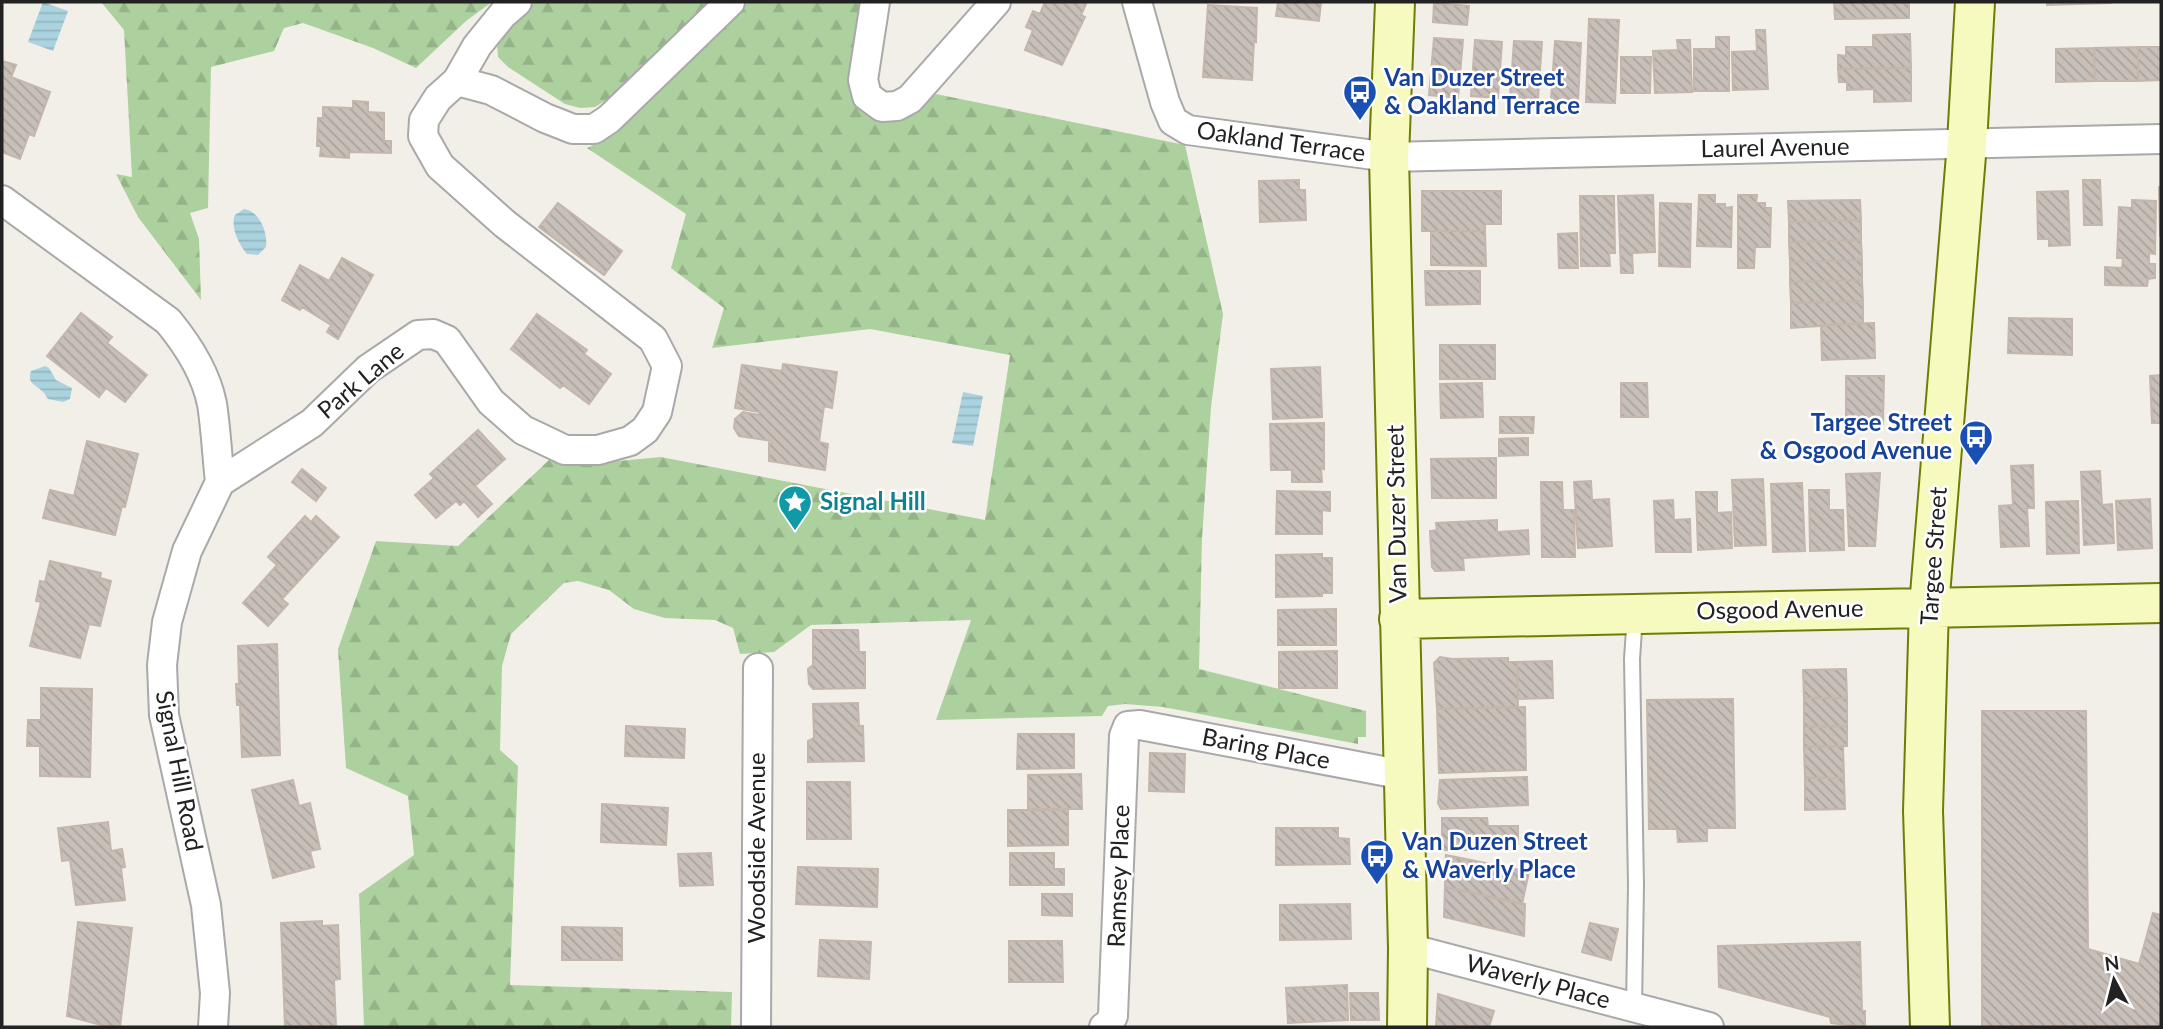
<svg xmlns="http://www.w3.org/2000/svg" width="2163" height="1029" font-family="Lato,sans-serif">
<style>
.forest{fill:url(#forest-firs)}
.water{fill:url(#water-rules)}
.building{fill:url(#building-back-hatch);stroke:#c4b6ab;stroke-width:2}
.lines{fill:none;stroke-linecap:round;stroke-linejoin:round}
.lane-casing{stroke:#a9a9a9;stroke-width:18}
.street-casing{stroke:#a9a9a9;stroke-width:32}
.secondary-casing{stroke:#707d05;stroke-width:42}
.lane{stroke:#fff;stroke-width:14}
.street{stroke:#fff;stroke-width:28}
.secondary{stroke:#f7fabf;stroke-width:38}
.labels{text-anchor:middle;stroke-width:5;stroke-linejoin:round;paint-order:stroke}
.transit-label{font-size:24px;font-weight:bold;fill:#164399;stroke:#fff;text-anchor:start}
.street-label{font-size:24px;fill:#222;stroke:#fff}
.culture-label{font-size:24px;font-weight:bold;fill:#0d838f;stroke:#fff;text-anchor:start}
</style>
<defs>
<pattern id="forest-firs" width="22" height="20" patternUnits="userSpaceOnUse" patternTransform="scale(1.75)"><rect width="22" height="20" fill="#add19e"/><path d="M5 1l3.5 6h-7zM16 11l3.5 6h-7z" fill="#95b388"/></pattern>
<pattern id="water-rules" width="6" height="5" patternUnits="userSpaceOnUse" patternTransform="scale(1.75)"><rect width="6" height="5" fill="#aad3df"/><path d="M0 2.5h6" fill="none" stroke="#92b5bf"/></pattern>
<pattern id="building-back-hatch" width="6" height="6" patternUnits="userSpaceOnUse" patternTransform="scale(1.75)"><rect width="6" height="6" fill="#c7bfb8"/><path d="M-1 5l2 2M0 0l6 6M5-1l2 2" fill="none" stroke="#aba49e"/></pattern>
</defs>
<rect width="100%" height="100%" fill="#f2efe9"/>
<path class="forest" d="M101,2h391l-26,19 -50,47 -43,-20 -70,-25 -19,5 -10,23 -63,16 -3,141 -18,5 9,26 2,61 -63,-83 -22,-43 16,3 -8,-147z
M535,2h183l-107,95 -16,10 -15,1 -15,-4 -57,-37 -10,-10 -1,-13 2,-9z
M746,2h119l-2,108 14,10 21,1 38,-27 249,51 38,169 -12,93 -9,131 -3,131 167,42v26h-8v7l-195,-37 -38,-3 -17,2 -6,10 -166,4 35,-100 -160,5 -37,27 -34,2 -7,-26 -18,-8 -50,-2 -31,-9 -25,-19 -31,-9 -14,2 -53,51 -9,32 -2,84 18,16 -8,219 222,7 -1,35h-367l-5,-133 55,-39 -6,-59 -62,-28 -8,-119 38,-108 82,5 91,-86 48,3 64,-6 324,63 25,-165 -140,-26 -158,19 12,-40 -53,-40 15,-54 -99,-66 25,-12 25,-22z"/>
<path class="water" d="M43,2l25,9 -15,40 -25,-9z
M244,209c16,2 24,24 22,38l-8,8 -11,-1c-8,-9 -17,-27 -12,-39z
M45,366l4,2 7,12 16,8 -2,11 -7,3 -15,-3c-2,-2 -3,-6 -6,-8 -7,-7 -15,-7 -11,-20z
M963,392l20,4 -10,50 -21,-3z"/>
<path class="building" d="M1045,2h40l1,2 -5,11 4,2 -23,48 -37,-15 8,-20 -7,-3 7,-16 7,3z
M1278,2h43l-2,19 -43,-5z
M1834,2h75v16l-74,1z
M2047,2h64v1l-64,2z
M1434,3l35,3 -2,19 -34,-3z
M1208,5l49,3 -1,34 -2,-1 -2,39 -49,-3z
M1589,19l30,1 -4,83 -29,-1z
M1756,30h9l3,59 -35,1 -1,-38 25,-1z
M1910,34l1,34 -73,1v-14l8,1v-9h27v-12z
M1716,37h13v54h-35v-42h22z
M1434,38l29,2 -5,58 -29,-3z
M1475,40l27,2 -4,56 -27,-2z
M1677,40h13l2,52 -37,1 -2,-42 25,-1z
M1514,41l28,1 -4,57 -28,-2z
M1555,41l26,2 -3,58 -27,-2z
M2138,47v34h-43l-1,-33z
M2138,47h23v33l-23,1z
M2094,48l1,33 -39,1v-33z
M1621,57h30l-1,36h-29z
M2,61l14,4 -5,12 39,15 -16,44 -5,-2 -9,25 -18,-7z
M1911,68v33l-37,1v-13l-27,1v-8h-8l-1,-13z
M353,101l15,1v10l16,1v28h7v12l-42,-1v6l-29,-2 1,-10h-4l1,-28h5v-11l30,1z
M1299,180v10h6l1,30 -46,2 -1,-41z
M2083,180h17l2,45h-18z
M2159,187h2v49h-1z
M1422,191h79v33h-16v7h-63z
M2068,191l2,54 -21,1v-7h-11l-1,-47z
M1653,195l2,57 -23,1 1,20h-12l-3,-77z
M1699,195h16v9h10v4l7,-1 -1,40 -34,-1z
M1738,195h19l-1,8h9v5h6l-1,39h-15l-1,21h-16z
M1580,196h34l1,57h-6l1,13h-29z
M1860,200l1,20 -72,2 -1,-21z
M2132,200l24,1 -1,53 -6,-1v11h6v14l-7,1 -1,7 -42,-1v-18l17,1 1,-10h-6l2,-51 13,1z
M558,203l64,48 -18,24 -65,-48z
M1660,203l31,1 -1,63 -31,-1z
M1861,220v20l-72,2v-20z
M1431,231h54l1,35 -55,-1z
M1577,233l1,35h-19l-1,-34z
M1861,240l1,20 -72,2 -1,-20z
M342,258l31,17 -35,64 -11,-7 4,-7 -29,-18 -2,3 -18,-10 18,-35 29,16z
M1862,260v20l-72,2v-20z
M1425,271h55v33l-54,1z
M1862,280l1,21 -72,2 -1,-21z
M1863,301v22l-72,5v-25z
M81,313l31,24 -5,6 40,32 -22,27 -19,-14 -7,9 -52,-41z
M537,314l50,36 -3,4 27,20 -22,30 -26,-19 -3,3 -49,-39z
M2009,318l63,1v36l-64,-2z
M1874,323l1,35 -53,2 -1,-35z
M1440,345h55v34h-55z
M783,364l54,8 -5,36 -8,-2 -5,36 9,2 -3,26 -56,-9v-18l3,1v-3l-33,-5 -5,-8 1,-9 8,-7 16,3v-3l-24,-4 7,-43 40,6z
M1320,367l2,50 -49,2 -2,-50z
M2161,375v48h-9l-2,-47z
M1846,376h38l-1,48h-37z
M1482,383l1,34 -42,1 -1,-34z
M1621,383h26l1,34h-27z
M1500,417h34l-1,16h-33z
M1324,423v46l-3,-1 1,14h-30v-12h-21l-1,-46z
M478,430l27,29 -30,27 17,18 -14,13 -14,-16 -4,4 -4,-4 -20,17 -21,-23 19,-17 -4,-4z
M1528,438v17l-29,1v-17z
M87,441l51,13 -13,53 -3,-1 -7,29 -72,-17 7,-28 24,6z
M1496,458v40h-64l-1,-39z
M2033,465l1,43h-7l2,38 -28,1 -2,-41 14,-1 -2,-39z
M302,469l24,19 -10,13 -24,-19z
M2100,471l2,34 10,-1 2,39 -30,2 -3,-73z
M1880,473l-5,73h-26l-3,-72z
M1763,479l3,66 -31,1 -3,-66z
M1591,481l1,19 17,-1 3,47 -34,2 -4,-66z
M1541,482h21l1,28h11l1,47h-33z
M1802,483l3,68 -32,1 -2,-68z
M1809,490h20v20h14l1,40 -34,1z
M1277,491l53,1v19l-8,-1v24h-46z
M1696,492h21v21l14,-1 1,36 -34,2z
M2150,499l2,49 -34,2 -2,-49z
M1673,500l1,20 16,-1 1,33h-35l-2,-51z
M2078,501l1,52 -32,1 -1,-52z
M305,516l6,6 5,-6 23,21 -57,62 6,5 -20,22 -25,-23 34,-38 -9,-8z
M1497,520v12l31,-2 1,24 -66,4 1,12 -29,1 -3,-4 -2,-36 7,-1 -1,-7z
M1322,554v4h10v35h-10v3l-46,1v-42z
M50,561l51,12 -1,5 11,3 -11,45 -11,-2 -9,34 -50,-12 11,-44 -5,-1 4,-20 5,1z
M1336,609v36h-58v-35z
M813,630h45l1,22h6v36l-52,1 -4,-5 -1,-15 5,-4z
M277,644l3,111 -38,2 -2,-52h-3l-1,-21h3l-1,-38z
M1337,651v37h-58v-36z
M1440,657l12,2 56,-1v4h9l1,45 -81,2 -3,-46z
M1552,661l1,37 -35,1 -1,-37z
M1846,669l1,29h-43l-1,-28z
M41,688l51,1 -2,88 -50,-1v-30h-13l1,-26h13z
M1804,698h43v28l-43,1z
M1733,699l2,129h-28v13l-29,1 -1,-13h-28l-2,-129z
M858,703l1,23h4l1,35 -56,1v-21l6,-3 -1,-34z
M1525,707l1,63 -87,3 -2,-64z
M1982,711h104l2,238 51,15 14,-51 8,2v112h-179z
M626,726l59,3 -1,29 -59,-2z
M1847,726v20l-43,1v-20z
M1018,734h56v34l-57,1z
M1843,746l1,32h-39l-1,-31z
M1150,753l35,1 -1,38 -35,-1z
M1081,774l1,35h-54v-34z
M1527,777l1,28 -87,4 -3,-6 2,-23z
M1805,778h39l1,31 -40,1z
M293,780l6,26 11,-3 10,46 -10,2 4,16 -41,11 -21,-88z
M807,782h43l1,57h-44z
M602,804l66,4 -2,37 -65,-3z
M1008,810h60v35l-60,1z
M1442,818h45l1,8h30v18h-11v6h-65z
M108,822l3,29 11,-2 3,18 -4,1 4,32 -49,5 -6,-45 -8,1 -4,-33z
M1276,828h62v10l11,1 1,25 -74,1z
M711,853l2,32 -33,1 -2,-32z
M1010,853h44v16h10v16h-54z
M1446,855l83,17 -7,32 -77,-17z
M798,867l80,2 -1,38 -81,-3z
M1445,887l80,17 -1,32 -80,-19z
M1042,894h30v22l-30,-1z
M1350,904l1,35 -71,1v-35z
M322,921v5l16,-1 2,54 -6,1 2,47h-51l-4,-104z
M78,922l54,6 -12,99h-11l-42,-11z
M1590,923l28,6 -7,31 -29,-8z
M562,927l60,1v32h-60z
M820,940l51,2 -2,37 -51,-3z
M1009,941h53l1,41h-54z
M1860,942l2,69h3v16l-34,-4 -1,-6 -111,-30 -1,-41z
M1347,985l1,35 -60,3 -2,-35z
M1350,993h28l1,27h-28z
M1438,994l56,17 -5,16h-53z"/>
<g class="lines">
<g class="lane-casing">
<path id="lane" d="M1634,1007l2,-122 -4,-226 3,-44"/>
</g>
<g class="street-casing">
<path id="street" d="M875,2l-12,78 4,16 15,11 15,-1 13,-7 86,-97
M1137,2l28,100 8,19 15,9 201,27 772,-18
M457,81l34,9 54,28 28,11h21l15,-10 121,-117
M2,200l166,121c19,23 38,53 44,83 4,25 5,52 8,78
M220,482l92,-59 56,-54 50,-34 15,-1 14,6 44,62 32,28 42,20h33l32,-9 15,-11 12,-18 10,-46 -14,-27 -148,-115 -65,-58 -17,-30 1,-16 14,-22 19,-17 20,-35 26,-32 14,-12
M1408,948l301,79
M213,1027l2,-34 -9,-88 -42,-190 -2,-50 5,-43 20,-71 33,-69
M756,1027l2,-359
M1104,1027l4,-2 5,-9 11,-280 4,-10 12,-1 264,50"/>
</g>
<g class="secondary-casing">
<path id="secondary" d="M1395,2l-6,155 19,791 -1,79
M1399,619l762,-16
M1930,1027l-7,-216 6,-204 38,-464 8,-141"/>
</g>
<use href="#lane" class="lane"/>
<use href="#street" class="street"/>
<use href="#secondary" class="secondary"/>
</g>
<defs>
<g id="bus-pin" transform="scale(1.75)"><path d="M0 17L-7.5 6A9.5 9.5 0 1 1 7.5 6Z" fill="#1a4fb4" stroke="#fff"/><path d="M-5-6H5V4H4V6H2V4H-2V6H-4V4H-5ZM-3.5-4V0h7V-4ZM-3.5 1.2v1.5H-2V1.2ZM2 1.2v1.5H3.5V1.2Z" fill="#fff"/></g>
<g id="sight-pin" transform="scale(1.75)"><path d="M0 17L-7.5 6A9.5 9.5 0 1 1 7.5 6Z" fill="#0f9aa8" stroke="#fff"/><path d="M0-6L1.8-2.2L6-1.7L2.9 1.2L3.7 5.4L0 3.3L-3.7 5.4L-2.9 1.2L-6-1.7L-1.8-2.2Z" fill="#fff"/></g>
</defs>
<g fill-rule="evenodd">
<use href="#bus-pin" x="1360" y="92"/>
<use href="#bus-pin" x="1976" y="437"/>
<use href="#sight-pin" x="795" y="502"/>
<use href="#bus-pin" x="1377" y="856"/>
</g>
<g class="labels">
<g class="transit-label">
<text x="1384" y="86">Van Duzer Street<tspan x="1384" dy="28">&amp; Oakland Terrace</tspan></text>
<text x="1952" y="431" text-anchor="end">Targee Street<tspan x="1952" dy="28">&amp; Osgood Avenue</tspan></text>
<text x="1402" y="850">Van Duzen Street<tspan x="1402" dy="28">&amp; Waverly Place</tspan></text>
</g>
<g class="street-label">
<text transform="translate(1281 142) rotate(8)" y="8">Oakland Terrace</text>
<text transform="translate(1775 148) rotate(-1)" y="8">Laurel Avenue</text>
<text transform="translate(361 381) rotate(-40)" y="8">Park Lane</text>
<text transform="translate(1397 514) rotate(-91)" y="8">Van Duzer Street</text>
<text transform="translate(1934 556) rotate(-86)" y="8">Targee Street</text>
<text transform="translate(1780 610) rotate(-1)" y="8">Osgood Avenue</text>
<text transform="translate(1266 749) rotate(11)" y="8">Baring Place</text>
<text transform="translate(179 771) rotate(79)" y="8">Signal Hill Road</text>
<text transform="translate(757 848) rotate(-90)" y="8">Woodside Avenue</text>
<text transform="translate(1119 876) rotate(-88)" y="8">Ramsey Place</text>
<text transform="translate(1538 982) rotate(15)" y="8">Waverly Place</text>
</g>
<g class="culture-label">
<text x="820" y="510">Signal Hill</text>
</g>
</g>
<rect width="2163" height="1029" fill="none" stroke="#222222" stroke-width="7"/>
<g transform="translate(2114 980) rotate(353)" stroke="#ffffff" stroke-width="5" paint-order="stroke">
<path d="M0-5L12 26L0 18L-12 26Z" fill="#222222"/>
<text y="-10" font-size="19" font-weight="bold" text-anchor="middle" fill="#222222">N</text>
</g>
</svg>
